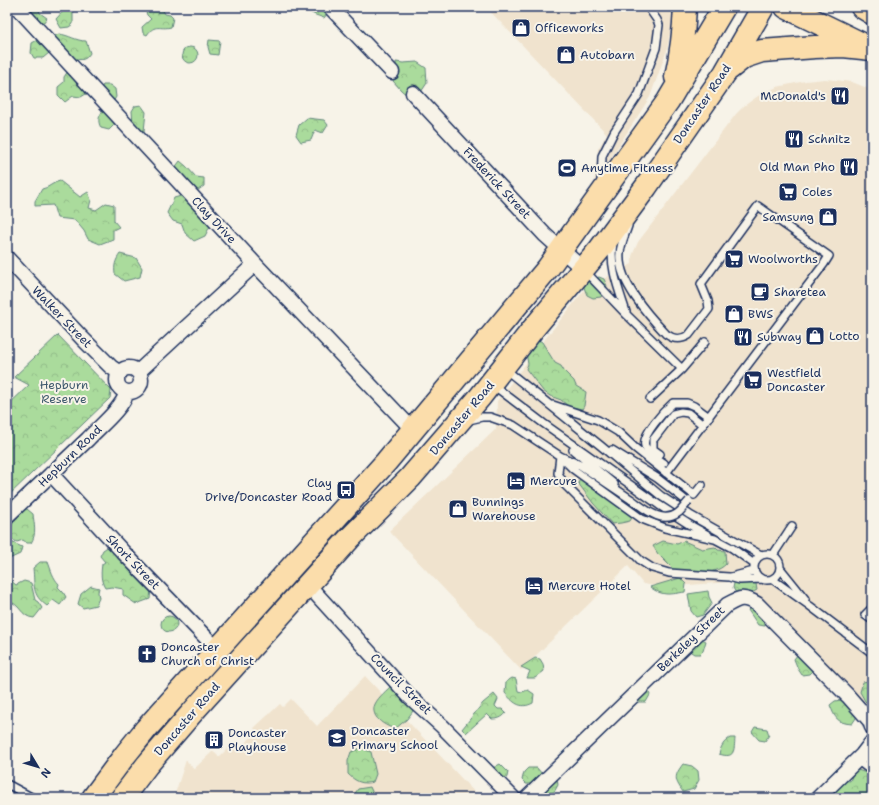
<svg xmlns="http://www.w3.org/2000/svg" width="879" height="805" font-family="'Shantell Sans',sans-serif">
<style>
.built{fill:#f0e3ce}
.forest{fill:url(#forest-crowns);stroke:#62857d}
.lines{fill:none;stroke-linecap:round;stroke-linejoin:round}
.service-casing{stroke:#1b2f5e;stroke-width:10}
.minor-casing{stroke:#1b2f5e;stroke-width:17}
.primary-casing{stroke:#1b2f5e;stroke-width:25}
.service{stroke:#f7f3e8;stroke-width:7}
.minor{stroke:#f7f3e8;stroke-width:14}
.primary{stroke:#fbddab;stroke-width:22}
.service-bridge-casing{stroke:#1b2f5e;stroke-width:10;stroke-linecap:butt}
.service-bridge{stroke:#f7f3e8;stroke-width:7}
.labels{text-anchor:middle;stroke-width:4;stroke-linejoin:round;paint-order:stroke}
.poi-label{font-size:12px;fill:#1b2f5e;stroke:#f7f3e8;text-anchor:start}
.street-label{font-size:12px;fill:#1b2f5e;stroke:#f7f3e8}
.park-label{font-size:12px;fill:#3f5a6e;stroke:#f7f3e8}
</style>
<defs>
<pattern id="forest-crowns" width="20" height="18" patternUnits="userSpaceOnUse"><rect width="20" height="18" fill="#aadb9c"/><path d="M2 6a3 3 0 1 1 6 0M12 15a3 3 0 1 1 6 0" fill="none" stroke="#92bc89"/></pattern>
</defs>
<rect width="100%" height="100%" fill="#f7f3e8"/>
<filter id="ink" filterUnits="userSpaceOnUse"><feTurbulence type="fractalNoise" baseFrequency=".025" numOctaves="2"/><feDisplacementMap in="SourceGraphic" scale="8" xChannelSelector="R" yChannelSelector="G"/><feConvolveMatrix kernelMatrix="1 2 1 2 8 2 1 2 1" color-interpolation-filters="sRGB"/></filter>
<g filter="url(#ink)">
<path class="built" d="M486,7h184l3,9 -6,34 -17,47 -56,87 4,-35 9,-15z
M825,79l27,3 20,8v626l-129,-135 -81,6 -19,-3 -15,-18 -107,104 -132,-139 107,-102 1,-28 40,-52 49,-61 46,-24v-8l6,-14 98,-128 8,-8 14,-10 19,-9 28,-6z
M365,676l115,122h-305l-1,-1 12,-37 8,9 19,-18 6,6 13,-13 6,5 19,-17 -3,-4 26,-24 3,3 8,-8 26,27z
M872,751v46l-21,-24z"/>
<path class="forest" d="M67,7l6,3v14l-4,3 -8,1 -5,-9z
M146,7h15l4,7 5,1 3,3 -2,9c-11,3 -16,-4 -24,8l-4,-2 -1,-6 9,-8 -4,-4 -2,-5z
M305,7h21l1,7 -3,4c-8,-3 -14,-4 -19,-11z
M35,8l4,2 1,3 7,5 -4,5h-5l-9,-9 1,-5z
M59,34c10,1 17,7 27,7l4,12c-4,7 -9,8 -16,5l-22,-21z
M41,38l8,7v8l-6,5h-9l-3,-5 1,-10z
M209,40l11,1 -2,14 -8,-1 -2,-7z
M182 55a8 8 0 1 1 16 0a8 8 0 1 1-16 0Z
M396,62l7,1 14,-1 9,6 1,15 -6,9 -13,4 -7,-6 -8,-9 3,-6z
M68,71l19,15 -1,8 -5,3 -8,-1 -8,6 -7,-7v-8l6,-5v-5z
M103,85h7l5,4 1,8 -3,5 -13,-12z
M141,105l5,7 -2,19 -4,1 -7,-8 -1,-13 3,-5z
M103,110l12,9 -1,6 -5,5 -8,-2c-4,-8 -2,-11 2,-18z
M307,118l17,2 4,5 -5,8 -8,-3 -4,10 -10,2 -5,-7 3,-10z
M180,161l6,5 10,11 8,1v8l-13,9 -17,-26z
M60,181l20,16 8,-5 3,8 -2,8 7,2 10,-7 8,2v16l5,6 -6,3v9l-13,5 -12,-5 -4,-8 -9,-11 -18,-2 -4,-13 -18,1v-5l7,-12c7,-1 11,-7 18,-8z
M181,196l13,6 17,22 -6,12 -11,5 -9,-8 -3,-9 -9,-3 -6,-8 7,-15z
M120,254l16,4 6,10 -2,9 -16,4 -9,-7c-1,-8 0,-13 5,-20z
M599,277l5,2 3,7 -6,11 -8,1 -6,-3 -4,-10 10,-6z
M58,335l53,55 -1,8 -103,99v-91l22,-21 -15,-8z
M536,338l6,4 13,21 6,3 3,5 10,10 2,5 10,6 -2,14 -2,3 -14,-3 -7,-6 -11,-4 -7,-5 -17,-22 2,-5 -2,-11z
M582,476l9,1 15,13 23,16 5,8 -4,7 -9,2 -9,1 -19,-21 -15,-20z
M27,509l6,5c1,10 4,20 -2,29h-4l-4,-3 -6,2 -6,-3c-4,-13 5,-18 10,-29z
M9,541l13,6 -2,7 -13,6v-17z
M663,541l14,3 7,-3 18,8 13,-2 3,3 7,1 1,13c-13,13 -34,8 -51,7l-17,-17 -5,-8z
M109,546l42,43 -1,10 -14,5 -13,-9v-6l-11,-2 -7,1c-5,-8 -4,-16 -3,-24l3,-2 -5,-6 3,-6z
M40,562h8c3,8 5,16 11,22l-1,3 5,5 3,5 -6,8 -7,-5 -6,6c-16,-12 -12,-20 -14,-38z
M750,575l6,9 1,6 -9,5 -10,1 -5,-8 2,-9z
M680,578l6,6 -1,8c-14,2 -22,5 -35,-5z
M10,580l6,5 8,-4 7,2 4,17 3,2 4,6 -8,10c-14,-1 -13,-15 -27,-17v-18z
M91,586l8,2 -1,4 1,6 -3,7 -13,3 -5,-4 3,-10z
M708,591l1,6 3,6 -9,12 -7,2 -5,-6 -3,-17z
M754,604l11,13v9l-7,-1 -10,-15z
M161 624a8 8 0 1 1 16 0a8 8 0 1 1-16 0Z
M700,638l6,3 -3,10 -3,3h-6l-6,-4z
M798,654l11,8 3,9 -3,3 -7,1 -4,-6 -4,-10z
M535,658l5,1 3,5 1,7 -9,7h-8l3,-7 -9,-4z
M512,678l4,1 2,12 4,1 6,-2 6,4 -1,9c-13,7 -20,-1 -28,-10l1,-11z
M872,680v28l-7,-7 -5,-9 3,-10z
M390,687l18,11 5,13 -6,8 -12,10c-9,-3 -23,-10 -21,-22 2,-8 11,-15 16,-20z
M648,690l2,5 -4,7h-9l-2,-6z
M494,694l4,5 -3,7 3,3h4l4,4c-4,5 -8,6 -14,6l-5,-5 -21,19 -4,-4 21,-26z
M846,699l12,16 -6,9c-15,-1 -17,-6 -22,-19l5,-4z
M755,727l12,2 2,6 -4,6 -6,-1 -7,-8z
M730,738h5c-1,13 0,21 -16,16 2,-7 4,-12 11,-16z
M361,748l10,4 5,22 -3,8c-11,3 -18,-1 -25,-8v-13l3,-9z
M500,764l8,8 -1,5 -3,4 -13,-12z
M683,764l9,2 6,5 1,9 -5,9 -11,3c-9,-13 -9,-16 0,-28z
M528,768h9l5,6 -4,10h-12l-4,-4 2,-8z
M855,769l17,6v23h-39l-2,-4 12,-14 7,1z
M557,778l1,7 -4,7 -9,1 -3,-5z
M370,787l5,11h-23l6,-9z"/>
<g class="lines">
<g class="service-casing">
<path id="service" d="M601,184l1,-28 12,-24 25,-38 17,-46 3,-23 -2,-5 -9,-13
M628,226c-3,9 -7,17 -8,27 -3,28 28,62 46,81 8,6 15,6 23,1l20,-26 -1,-8 -7,-17 57,-78 71,50 -5,8 -158,209
M613,243c-4,24 6,47 13,69
M585,271l42,44 55,54
M505,369l96,77 60,50 29,19 71,40
M493,385l50,38 116,82 31,20 18,10
M650,399l32,-30 23,-27
M553,405l45,15 20,12 17,16 59,47 8,-10
M469,420l13,-3h8l23,8 47,31 13,13 69,50 23,9 50,11 17,9 22,16
M573,450l41,34
M612,450l45,28 27,21
M660,454l-7,-5v-9l20,-26 8,-2 7,1 15,12
M664,463c-7,-5 -15,-9 -19,-17 -4,-11 20,-36 28,-43h14l7,3 15,11
M632,500l-52,-35 -20,-9 -2,17 6,11 77,77 11,7 17,5 60,4 11,3 21,-1
M754 567a13 13 0 1 1 26 0a13 13 0 1 1-26 0Z
M773,555l19,-29
M780,568l25,31
M731,577l23,-6
M772,579l38,27 62,47
M872,608l-7,7 7,5
M857,760l9,7 6,3
M7,784l26,14"/>
</g>
<g class="minor-casing">
<path id="minor" d="M17,7l238,257 158,166
M330,7l62,65
M413,93l132,142 38,34
M7,258l75,80 29,29 9,6
M117 380a12 12 0 1 1 24 0a12 12 0 1 1-24 0Z
M138,372l117,-108
M51,474l72,78 94,97
M7,516c27,-26 54,-51 81,-77 12,-13 34,-30 39,-47
M308,585l102,112 32,29 71,72
M527,798l200,-193c13,-7 16,-9 30,-1l91,92 22,25 2,6
M818,798l44,-43 10,-13"/>
</g>
<g class="primary-casing">
<path id="primary" d="M786,7l76,37
M862,7l10,6
M729,69l15,-12 18,-6 53,-4 28,-1 29,3
M676,77c5,-23 8,-46 9,-70
M93,798l32,-43 21,-26 240,-267 162,-194 120,-167 56,-94
M122,798l25,-33 50,-58 152,-168 61,-61 70,-81 53,-68 67,-80 46,-62 79,-114 38,-66"/>
</g>
<use href="#service" class="service"/>
<use href="#minor" class="minor"/>
<use href="#primary" class="primary"/>
<g class="service-bridge-casing">
<path id="service-bridge" d="M632,500c13,9 30,25 46,13 4,-3 7,-8 11,-12"/>
</g>
<use href="#service-bridge" class="service-bridge"/>
</g>
</g>
<defs>
<g id="shop-square" transform="scale(1)"><rect x="-9" y="-9" width="18" height="18" rx="4" fill="#1b2f5e" stroke="#f7f3e8"/><path d="M-5-2.5h2.3a2.7 3.5 0 0 1 5.4 0H5L5.5 6h-11ZM-1.5-2.5h3a1.5 2.3 0 0 0-3 0Z" fill="#fff"/></g>
<g id="restaurant-square" transform="scale(1)"><rect x="-9" y="-9" width="18" height="18" rx="4" fill="#1b2f5e" stroke="#f7f3e8"/><path d="M-5-6h1v4h1v-4h1v4h1v-4h1v5L-1.5 .5V6h-2V.5L-5-1ZM5-6V6H3V1.5H1.5Q1.5-4 5-6Z" fill="#fff"/></g>
<g id="stadium-square" transform="scale(1)"><rect x="-9" y="-9" width="18" height="18" rx="4" fill="#1b2f5e" stroke="#f7f3e8"/><path d="M0-5a6.5 5 0 1 0 0 10a6.5 5 0 1 0 0-10ZM-3.5-1.8h7v3.6h-7Z" fill="#fff"/></g>
<g id="supermarket-square" transform="scale(1)"><rect x="-9" y="-9" width="18" height="18" rx="4" fill="#1b2f5e" stroke="#f7f3e8"/><path d="M-6-5.5h2.5l.6 2H6L4.5 2H-2.5L-4.4-4H-6ZM-1.5 3.2a1.3 1.3 0 1 0 .1 0ZM3 3.2a1.3 1.3 0 1 0 .1 0Z" fill="#fff"/></g>
<g id="cafe-square" transform="scale(1)"><rect x="-9" y="-9" width="18" height="18" rx="4" fill="#1b2f5e" stroke="#f7f3e8"/><path d="M-5.5-4.5H6V0H3Q3 3.5 0 3.5H-2.5Q-5.5 3.5-5.5 0ZM3-3.2v2h1.7v-2ZM-6 4.5H4V6H-6Z" fill="#fff"/></g>
<g id="hotel-square" transform="scale(1)"><rect x="-9" y="-9" width="18" height="18" rx="4" fill="#1b2f5e" stroke="#f7f3e8"/><path d="M-6-4.5h1.5V1H6V5H4.5V3h-9V5H-6ZM-4 0a1.8 1.8 0 1 1 3.6 0ZM.5 0V-2.5h3Q6-2.5 6 0Z" fill="#fff"/></g>
<g id="bus-square" transform="scale(1)"><rect x="-9" y="-9" width="18" height="18" rx="4" fill="#1b2f5e" stroke="#f7f3e8"/><path d="M-5-6H5V4H4V6H2V4H-2V6H-4V4H-5ZM-3.5-4V0h7V-4ZM-3.5 1.2v1.5H-2V1.2ZM2 1.2v1.5H3.5V1.2Z" fill="#fff"/></g>
<g id="church-square" transform="scale(1)"><rect x="-9" y="-9" width="18" height="18" rx="4" fill="#1b2f5e" stroke="#f7f3e8"/><path d="M-1.2-6h2.4v3.5h3.3v2.4h-3.3V6h-2.4V-.1h-3.3v-2.4h3.3Z" fill="#fff"/></g>
<g id="school-square" transform="scale(1)"><rect x="-9" y="-9" width="18" height="18" rx="4" fill="#1b2f5e" stroke="#f7f3e8"/><path d="M0-5L7-2L0 1L-7-2ZM-4 1L0 2.5L4 1V4Q0 6-4 4Z" fill="#fff"/></g>
<g id="building-square" transform="scale(1)"><rect x="-9" y="-9" width="18" height="18" rx="4" fill="#1b2f5e" stroke="#f7f3e8"/><path d="M-4-6H4V6H1V3H-1V6H-4ZM-2.5-4.3h1.7v1.8h-1.7ZM.8-4.3h1.7v1.8H.8ZM-2.5-1h1.7V.8h-1.7ZM.8-1h1.7V.8H.8Z" fill="#fff"/></g>
</defs>
<g fill-rule="evenodd">
<use href="#shop-square" x="521" y="28"/>
<use href="#shop-square" x="566" y="55"/>
<use href="#restaurant-square" x="840" y="96"/>
<use href="#restaurant-square" x="794" y="139"/>
<use href="#restaurant-square" x="849" y="167"/>
<use href="#stadium-square" x="567" y="168"/>
<use href="#supermarket-square" x="788" y="192"/>
<use href="#shop-square" x="828" y="217"/>
<use href="#supermarket-square" x="734" y="259"/>
<use href="#cafe-square" x="760" y="292"/>
<use href="#shop-square" x="734" y="314"/>
<use href="#shop-square" x="815" y="336"/>
<use href="#restaurant-square" x="743" y="337"/>
<use href="#supermarket-square" x="753" y="380"/>
<use href="#hotel-square" x="516" y="481"/>
<use href="#bus-square" x="346" y="490"/>
<use href="#shop-square" x="458" y="509"/>
<use href="#hotel-square" x="534" y="586"/>
<use href="#church-square" x="147" y="654"/>
<use href="#school-square" x="337" y="738"/>
<use href="#building-square" x="214" y="740"/>
</g>
<g class="labels">
<g class="poi-label">
<text x="535" y="32">Officeworks</text>
<text x="580" y="59">Autobarn</text>
<text x="826" y="100" text-anchor="end">McDonald's</text>
<text x="808" y="143">Schnitz</text>
<text x="835" y="171" text-anchor="end">Old Man Pho</text>
<text x="581" y="172">Anytime Fitness</text>
<text x="802" y="196">Coles</text>
<text x="814" y="221" text-anchor="end">Samsung</text>
<text x="748" y="263">Woolworths</text>
<text x="774" y="296">Sharetea</text>
<text x="748" y="318">BWS</text>
<text x="829" y="340">Lotto</text>
<text x="757" y="341">Subway</text>
<text x="767" y="377">Westfield<tspan x="767" dy="14">Doncaster</tspan></text>
<text x="530" y="485">Mercure</text>
<text x="332" y="487" text-anchor="end">Clay<tspan x="332" dy="14">Drive/Doncaster Road</tspan></text>
<text x="472" y="506">Bunnings<tspan x="472" dy="14">Warehouse</tspan></text>
<text x="548" y="590">Mercure Hotel</text>
<text x="161" y="651">Doncaster<tspan x="161" dy="14">Church of Christ</tspan></text>
<text x="351" y="735">Doncaster<tspan x="351" dy="14">Primary School</tspan></text>
<text x="228" y="737">Doncaster<tspan x="228" dy="14">Playhouse</tspan></text>
</g>
<g class="street-label">
<text transform="translate(702 104) rotate(-56)" y="4">Doncaster Road</text>
<text transform="translate(497 183) rotate(47)" y="4">Frederick Street</text>
<text transform="translate(214 220) rotate(47)" y="4">Clay Drive</text>
<text transform="translate(62 317) rotate(46)" y="4">Walker Street</text>
<text transform="translate(462 418) rotate(-50)" y="4">Doncaster Road</text>
<text transform="translate(70 456) rotate(-44)" y="4">Hepburn Road</text>
<text transform="translate(133 562) rotate(46)" y="4">Short Street</text>
<text transform="translate(691 639) rotate(-44)" y="4">Berkeley Street</text>
<text transform="translate(401 684) rotate(45)" y="4">Council Street</text>
<text transform="translate(187 719) rotate(-49)" y="4">Doncaster Road</text>
</g>
<g class="park-label">
<text x="64" y="389">Hepburn<tspan x="64" dy="14">Reserve</tspan></text>
</g>
</g>
<rect width="879" height="805" fill="none" stroke="#f7f3e8" stroke-width="24"/>
<rect x="12" y="12" width="855" height="781" fill="none" stroke="#1b2f5e" stroke-width="1.5" filter="url(#ink)"/>
<g transform="translate(38 767) rotate(128)" stroke="#f7f3e8" stroke-width="3" paint-order="stroke">
<path d="M0-3L7 15L0 10L-7 15Z" fill="#1b2f5e"/>
<text y="-6" font-size="11" font-weight="bold" text-anchor="middle" fill="#1b2f5e">N</text>
</g>
</svg>
